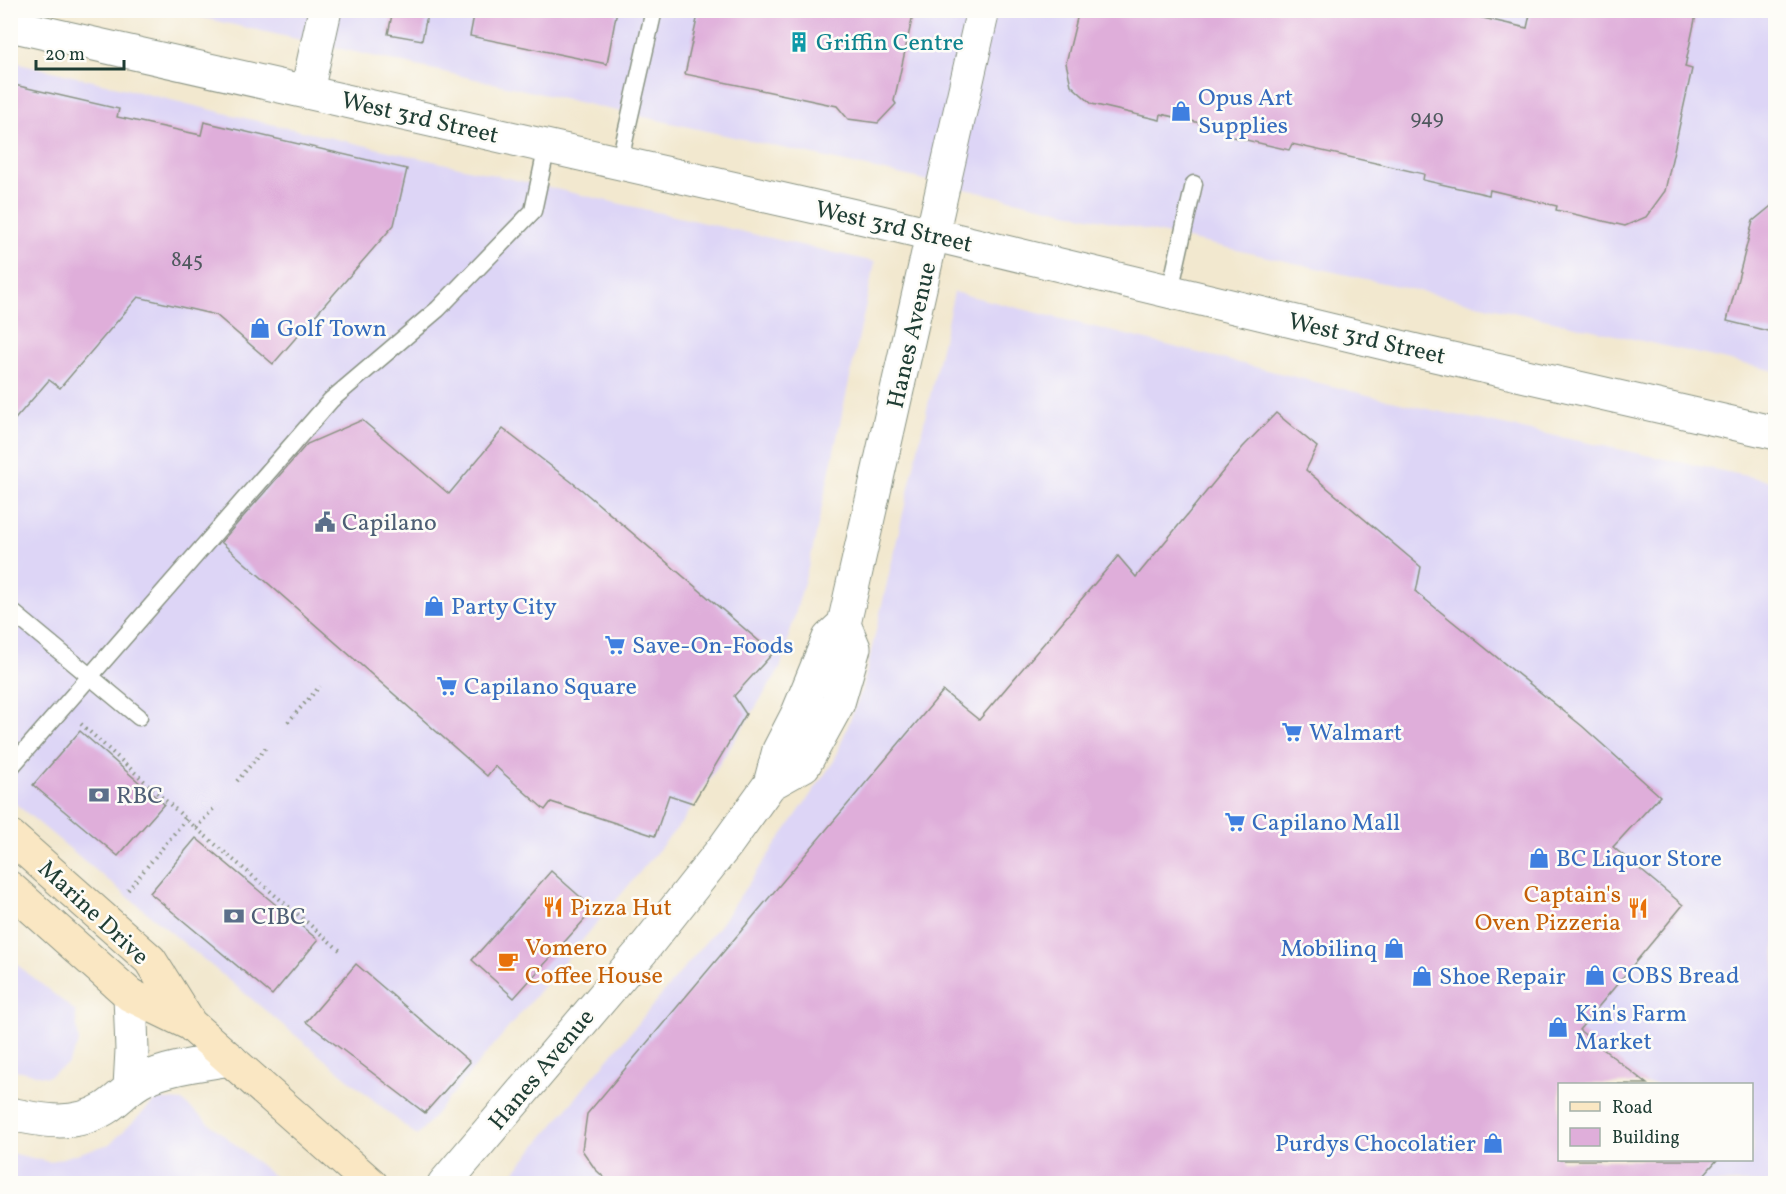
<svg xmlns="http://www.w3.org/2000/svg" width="1786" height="1194" font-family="Vollkorn,serif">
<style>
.built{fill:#ddd5f6;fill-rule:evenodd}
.building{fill:#dfaeda}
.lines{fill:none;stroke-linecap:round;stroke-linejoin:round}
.lane-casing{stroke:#889282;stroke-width:19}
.street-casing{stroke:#889282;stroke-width:35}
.secondary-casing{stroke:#889282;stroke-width:35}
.path{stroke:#889282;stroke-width:4;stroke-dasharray:1.5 4.5;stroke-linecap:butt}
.lane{stroke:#fff;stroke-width:16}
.street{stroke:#fff;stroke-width:33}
.secondary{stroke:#fae7c3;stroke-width:33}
.labels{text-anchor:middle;stroke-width:5;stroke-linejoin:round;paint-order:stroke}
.number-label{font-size:21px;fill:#4f595e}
.culture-label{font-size:24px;fill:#0d838f;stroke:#fdfcf7;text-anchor:start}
.shop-label{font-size:24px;fill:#366cbe;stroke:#fdfcf7;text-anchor:start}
.street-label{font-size:24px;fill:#1f3d34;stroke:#fdfcf7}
.service-label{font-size:24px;fill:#4e5e75;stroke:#fdfcf7;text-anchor:start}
.food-label{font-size:24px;fill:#c56008;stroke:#fdfcf7;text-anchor:start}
</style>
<rect width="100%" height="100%" fill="#fdfcf7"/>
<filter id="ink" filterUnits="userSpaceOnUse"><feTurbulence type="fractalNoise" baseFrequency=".0167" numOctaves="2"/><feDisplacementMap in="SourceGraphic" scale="12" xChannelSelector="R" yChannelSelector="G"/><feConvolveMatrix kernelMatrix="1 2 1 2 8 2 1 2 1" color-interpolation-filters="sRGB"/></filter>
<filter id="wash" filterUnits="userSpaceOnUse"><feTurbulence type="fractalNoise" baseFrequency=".008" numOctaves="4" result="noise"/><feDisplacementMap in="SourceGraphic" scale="24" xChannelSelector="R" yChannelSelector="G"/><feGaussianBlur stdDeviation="1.35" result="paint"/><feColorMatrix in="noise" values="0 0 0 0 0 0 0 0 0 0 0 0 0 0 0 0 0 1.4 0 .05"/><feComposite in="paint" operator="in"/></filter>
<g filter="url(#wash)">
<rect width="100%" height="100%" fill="#f2e8cf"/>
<path class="built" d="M172,11h1603v360l-66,-15z
M11,61l238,58 626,143 -64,295 -31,112 -97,152 -266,315 -406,-336z
M954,292l454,113 367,77v701l-1271,1 215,-258 115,-165 29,-74zM1560,1084h192v76h-192z
M10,959l65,52 4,31 -11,22 -21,13 -36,-8z
M157,1099l25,2 100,82h-271v-30l38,9 61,-18z"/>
<g id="blocks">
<path class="building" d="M393,10h35l-6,30 -34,-6z
M475,10h142l-10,54 -137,-28z
M699,10h215l-20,91 2,3 -18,19 -30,-4 -11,-13 -152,-32z
M1079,10h369l79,18 4,-18h166l-12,57 7,2 -27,122 -19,26 -21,9 -69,-16 1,-4 -67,-16 -1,5 -66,-15 1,-6 -132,-30 -3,6 -64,-15 1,-6 -65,-15 -1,6 -68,-16 -21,-19 -5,-22z
M10,84l109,25 -2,8 84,18 3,-13 203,47 -13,56 -121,139 -57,-49 -78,-18 -78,91 -11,-8 -39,45z
M1776,202v131l-49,-12 26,-100z
M1276,413l41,34 -11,23 115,97 -5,25 166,134 78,70 -47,51 70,58 -104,125 68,54h-87v76h157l-21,24h-1085l-16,-15 -13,-19 5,-36 356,-423 36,29 139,-164 18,21 107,-130z
M362,420l87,74 54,-65 79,61 191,163 -39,43 12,18 -53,89 -24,-8 -14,41 -104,-34 -6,8 -50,-44 -8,10 -266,-234 86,-98z
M80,731l84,73 -46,52 -85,-71z
M196,838l122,102 -46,55 -122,-102z
M551,871l43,38 -80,89 -42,-38z
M356,964l114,98 -45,51 -119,-91z"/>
</g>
</g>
<g filter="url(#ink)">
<use href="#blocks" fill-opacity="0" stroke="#889282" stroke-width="1.5"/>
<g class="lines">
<g class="lane-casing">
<path id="lane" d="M619,164l35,-154
M1170,291l24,-107
M10,610l129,107
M10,768l321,-368 107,-91 95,-98 14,-65"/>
</g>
<g class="street-casing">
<path id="street" d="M10,25l867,196 540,130 359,82
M307,91l18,-81
M770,784l34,-19 34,-62 16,-55 -10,-24 139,-614
M130,1087l2,-37 -2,-55
M10,1114c33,7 64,13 94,-5 15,-9 25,-23 41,-30 25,-12 57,-15 85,-20
M444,1184l198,-233 84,-106 44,-61 9,-34 19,-37 31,-75 15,-14"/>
</g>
<g class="secondary-casing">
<path id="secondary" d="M10,836l140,124 40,64
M10,888l120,107 60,29 181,160"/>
</g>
<path class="path" d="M288,722l32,-36
M81,724l115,104 147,125
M237,781l31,-36
M196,828l19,-21
M128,890l58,-71"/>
<use href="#lane" class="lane"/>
<use href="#street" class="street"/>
<use href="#secondary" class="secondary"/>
</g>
</g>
<defs>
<g id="building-bare" transform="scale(1.62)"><path d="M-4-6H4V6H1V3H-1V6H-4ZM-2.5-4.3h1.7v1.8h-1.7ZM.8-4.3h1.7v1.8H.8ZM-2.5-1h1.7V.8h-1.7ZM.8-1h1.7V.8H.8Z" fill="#0f9aa8" stroke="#fdfcf7" stroke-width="2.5" paint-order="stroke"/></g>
<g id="shop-bare" transform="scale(1.62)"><path d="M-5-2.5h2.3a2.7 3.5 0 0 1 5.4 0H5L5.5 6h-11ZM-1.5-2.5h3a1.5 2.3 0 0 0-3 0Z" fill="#3f7fe0" stroke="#fdfcf7" stroke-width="2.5" paint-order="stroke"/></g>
<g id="civic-bare" transform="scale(1.62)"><path d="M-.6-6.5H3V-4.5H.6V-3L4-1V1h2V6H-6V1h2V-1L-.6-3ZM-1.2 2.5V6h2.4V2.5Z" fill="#5c6f8a" stroke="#fdfcf7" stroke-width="2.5" paint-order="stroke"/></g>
<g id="supermarket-bare" transform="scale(1.62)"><path d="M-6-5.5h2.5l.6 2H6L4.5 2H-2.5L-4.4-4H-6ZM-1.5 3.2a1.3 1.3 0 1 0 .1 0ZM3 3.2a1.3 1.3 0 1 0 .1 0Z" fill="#3f7fe0" stroke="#fdfcf7" stroke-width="2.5" paint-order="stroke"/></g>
<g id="bank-bare" transform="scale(1.62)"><path d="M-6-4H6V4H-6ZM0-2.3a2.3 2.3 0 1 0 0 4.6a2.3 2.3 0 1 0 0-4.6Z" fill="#5c6f8a" stroke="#fdfcf7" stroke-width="2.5" paint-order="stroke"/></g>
<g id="restaurant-bare" transform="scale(1.62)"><path d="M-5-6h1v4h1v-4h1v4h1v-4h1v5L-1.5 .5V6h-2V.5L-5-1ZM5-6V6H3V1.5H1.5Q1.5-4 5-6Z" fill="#e8710a" stroke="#fdfcf7" stroke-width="2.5" paint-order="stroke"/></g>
<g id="cafe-bare" transform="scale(1.62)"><path d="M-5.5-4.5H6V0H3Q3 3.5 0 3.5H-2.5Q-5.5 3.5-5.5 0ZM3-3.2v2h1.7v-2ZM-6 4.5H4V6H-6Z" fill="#e8710a" stroke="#fdfcf7" stroke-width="2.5" paint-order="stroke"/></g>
</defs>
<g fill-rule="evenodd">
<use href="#building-bare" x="799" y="42"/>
<use href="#shop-bare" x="1181" y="111"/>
<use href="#shop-bare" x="260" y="328"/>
<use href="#civic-bare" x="325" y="522"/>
<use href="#shop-bare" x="434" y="606"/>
<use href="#supermarket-bare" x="615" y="645"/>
<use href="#supermarket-bare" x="447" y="686"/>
<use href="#supermarket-bare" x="1292" y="732"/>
<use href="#bank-bare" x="99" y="795"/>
<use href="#supermarket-bare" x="1235" y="822"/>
<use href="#shop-bare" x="1539" y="858"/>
<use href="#restaurant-bare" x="553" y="907"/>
<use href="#restaurant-bare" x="1638" y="908"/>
<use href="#bank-bare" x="234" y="916"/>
<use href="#shop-bare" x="1394" y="948"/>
<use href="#cafe-bare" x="508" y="961"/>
<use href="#shop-bare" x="1595" y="975"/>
<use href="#shop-bare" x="1422" y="976"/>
<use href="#shop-bare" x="1558" y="1027"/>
<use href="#shop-bare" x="1493" y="1143"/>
</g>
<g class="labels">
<g class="number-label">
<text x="1427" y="124">949</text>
<text x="187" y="266">845</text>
</g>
<g class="culture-label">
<text x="816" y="50">Griffin Centre</text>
</g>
<g class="shop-label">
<text x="1198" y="105">Opus Art<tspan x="1198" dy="28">Supplies</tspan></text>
<text x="277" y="336">Golf Town</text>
<text x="451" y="614">Party City</text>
<text x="632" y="653">Save-On-Foods</text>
<text x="464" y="694">Capilano Square</text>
<text x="1309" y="740">Walmart</text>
<text x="1252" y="830">Capilano Mall</text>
<text x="1556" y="866">BC Liquor Store</text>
<text x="1377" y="956" text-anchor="end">Mobilinq</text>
<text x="1612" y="983">COBS Bread</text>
<text x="1439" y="984">Shoe Repair</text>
<text x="1575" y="1021">Kin's Farm<tspan x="1575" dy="28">Market</tspan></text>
<text x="1476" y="1151" text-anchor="end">Purdys Chocolatier</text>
</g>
<g class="street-label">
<text transform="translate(420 117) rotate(13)" y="8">West 3rd Street</text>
<text transform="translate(894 226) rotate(13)" y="8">West 3rd Street</text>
<text transform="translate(911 335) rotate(-77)" y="8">Hanes Avenue</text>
<text transform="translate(1367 338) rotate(13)" y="8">West 3rd Street</text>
<text transform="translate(94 912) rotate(43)" y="8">Marine Drive</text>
<text transform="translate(541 1069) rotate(-50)" y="8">Hanes Avenue</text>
</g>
<g class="service-label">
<text x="342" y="530">Capilano</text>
<text x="116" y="803">RBC</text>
<text x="251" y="924">CIBC</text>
</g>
<g class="food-label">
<text x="1621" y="902" text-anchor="end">Captain's<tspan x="1621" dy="28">Oven Pizzeria</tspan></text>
<text x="570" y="915">Pizza Hut</text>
<text x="525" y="955">Vomero<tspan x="525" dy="28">Coffee House</tspan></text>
</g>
</g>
<rect width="1786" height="1194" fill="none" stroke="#fdfcf7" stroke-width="36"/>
<rect x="1558" y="1083" width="195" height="78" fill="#fdfcf7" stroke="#a4b0a9" stroke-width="1.5"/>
<rect x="1570" y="1102" width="30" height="9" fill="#fae7c3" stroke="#a4b0a9" stroke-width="1.5"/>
<text x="1612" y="1113" font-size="18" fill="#1f3d34">Road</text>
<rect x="1570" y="1128" width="30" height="18" fill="#dfaeda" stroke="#a4b0a9" stroke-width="1.5"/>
<text x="1612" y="1143" font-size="18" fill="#1f3d34">Building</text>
<path d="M36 60v9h88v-9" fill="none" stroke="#1f3d34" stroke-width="3"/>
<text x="45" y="60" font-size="18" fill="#1f3d34" stroke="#fdfcf7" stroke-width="4.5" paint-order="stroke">20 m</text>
</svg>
